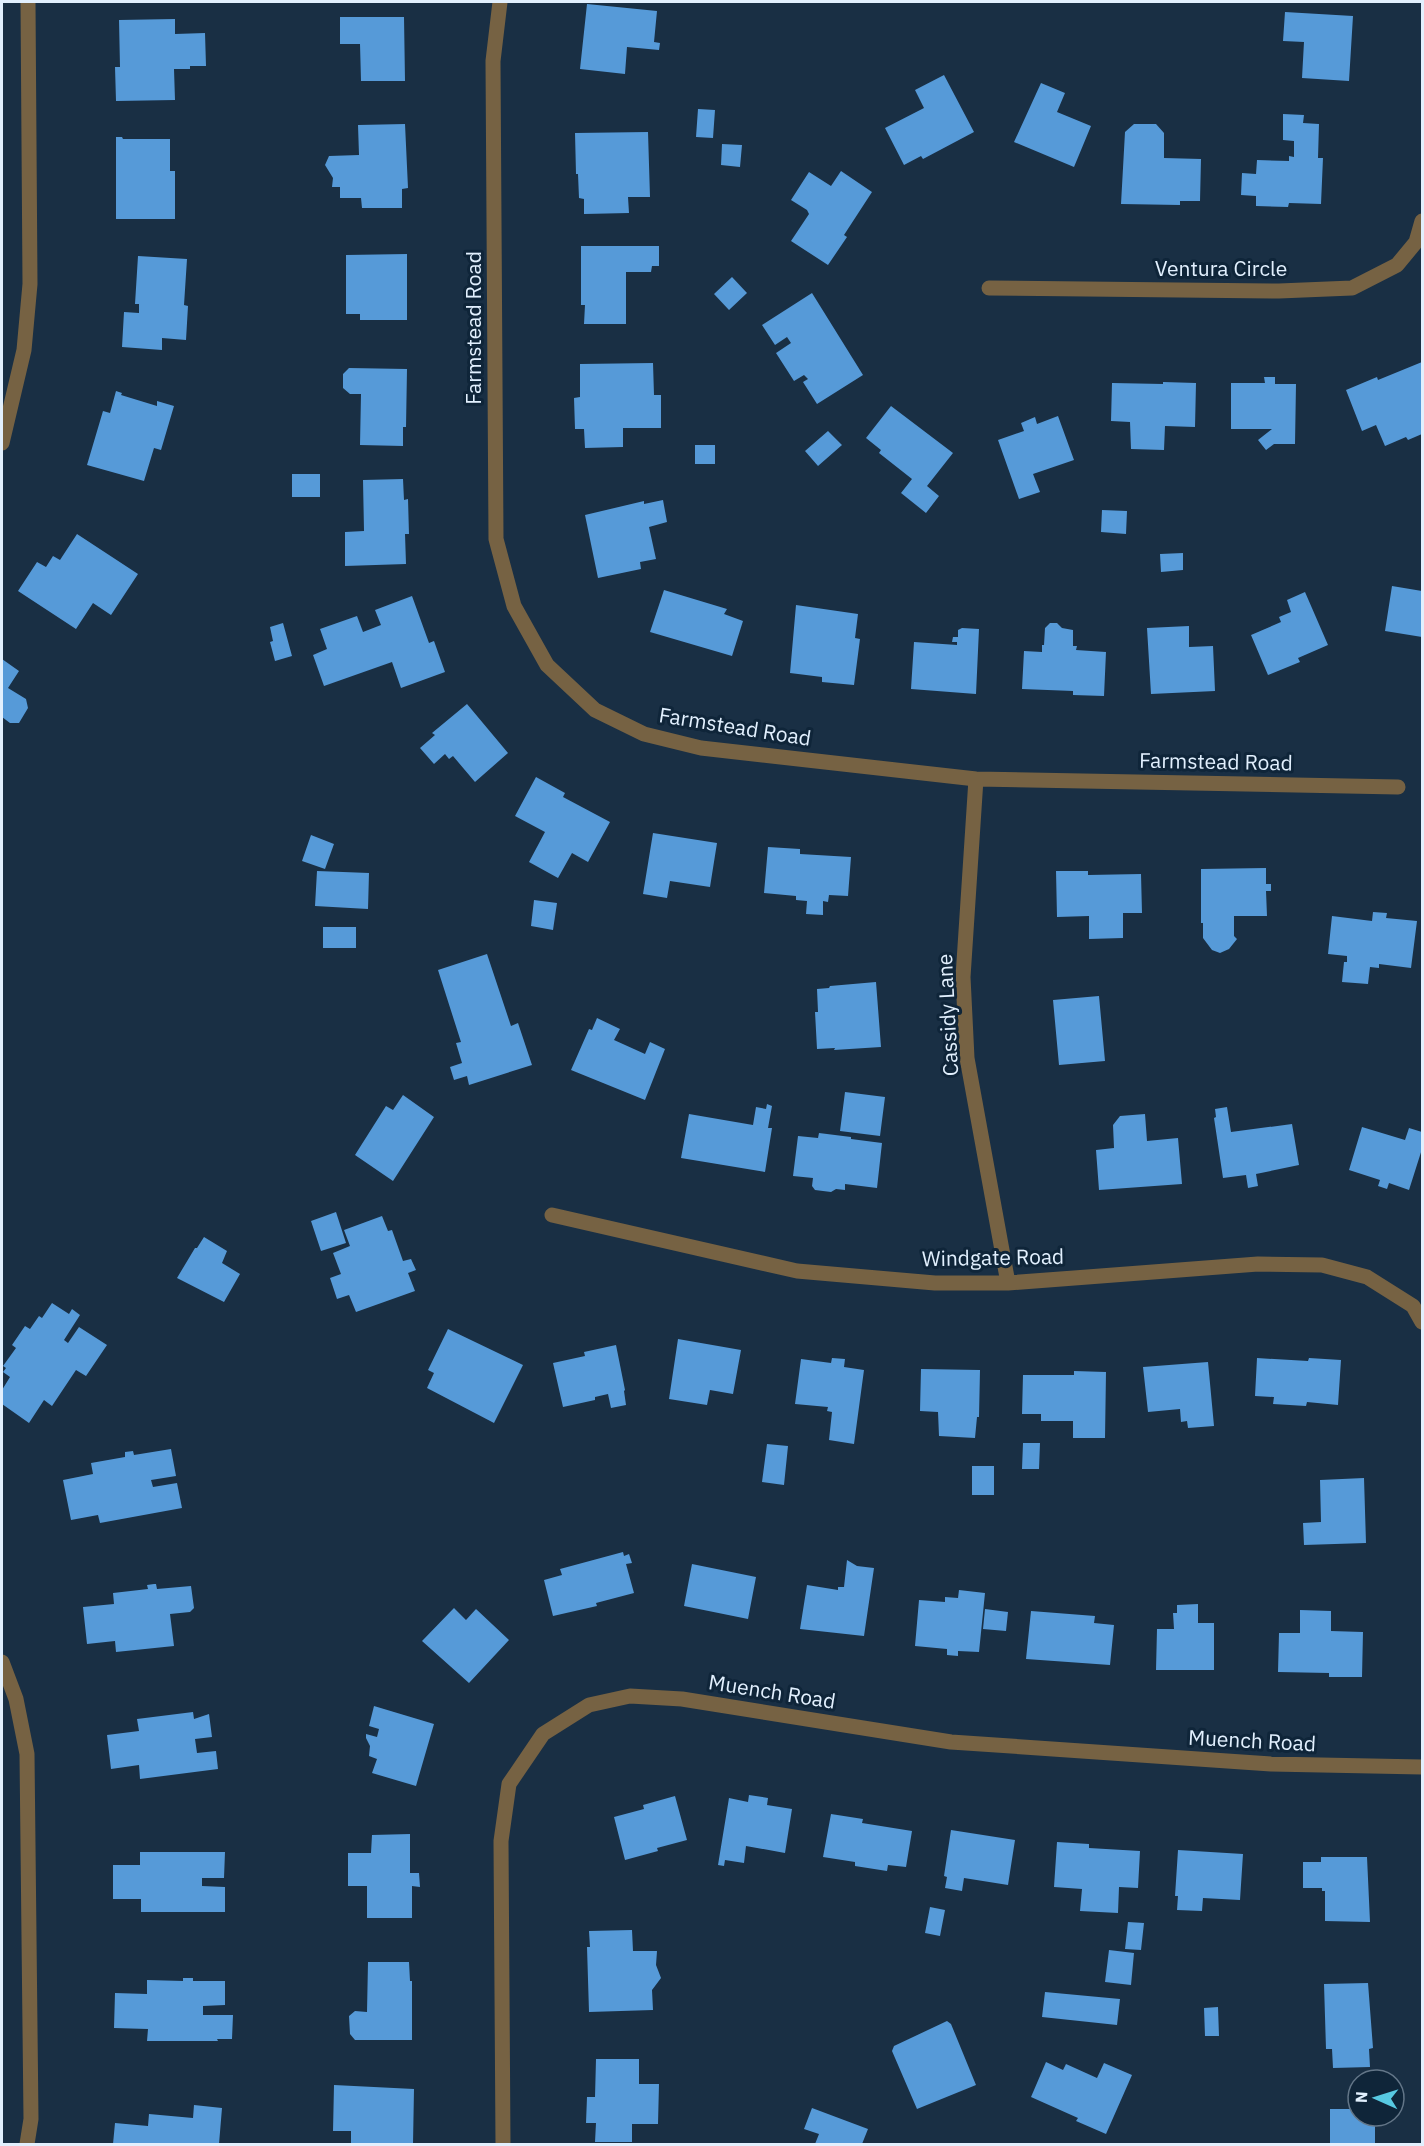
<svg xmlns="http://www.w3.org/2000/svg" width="1424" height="2146" font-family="'IBM Plex Sans',sans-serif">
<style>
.building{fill:#569ad8}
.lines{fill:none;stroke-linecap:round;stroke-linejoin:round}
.minor{stroke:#766243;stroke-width:15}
.labels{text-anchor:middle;stroke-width:6;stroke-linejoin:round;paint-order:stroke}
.street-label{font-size:21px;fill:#e2f0fe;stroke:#0f2539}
</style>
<rect width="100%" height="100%" fill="#192f44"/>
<path class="building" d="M587,4l70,7 -3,31 6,1 -1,7 -32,-3 -2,27 -45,-5z
M1285,12l68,4 -4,65 -47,-3 2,-36 -21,-1z
M340,17h64l1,64h-44l-1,-37h-20z
M175,19v15l30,-1 1,33h-16v3h-16l1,31 -59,1 -1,-34h5l-1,-47z
M944,75l30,57 -51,27 -2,-3 -17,9 -19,-37 39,-20 -9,-18z
M1041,83l24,10 -8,19 34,14 -17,41 -60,-25z
M698,109l17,1 -2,28 -17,-1z
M1283,114l21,1 -1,8 16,1 -1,34h5l-2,46 -32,-1 -1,4 -32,-1v-10l-15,-1 1,-22 14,1 1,-14 32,1v-5l5,1v-16l-11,-1z
M405,124l3,64 -6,1v19h-40l-1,-10h-21v-11h-8l1,-9 -8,-13 4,-9 30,-1 -1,-30z
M1134,124h22l8,9v25l37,1 -1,42h-20v4l-59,-1 4,-72z
M648,132l2,65h-22l1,16 -45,1v-15l-5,-1 -1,-24h-2l-1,-41z
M116,137h6l1,2h47v32h5v48h-59z
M722,144l20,1 -2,22 -19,-2z
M841,171l31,21 -28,43 3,2 -19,28 -37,-24 18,-27 -2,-4 -16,-10 18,-28 22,14z
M581,246h78v20h-7l-1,6h-25v52h-42l1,-19h-4z
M407,254v66h-47v-6h-14v-59z
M138,256l49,3 -3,46 4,1 -2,34 -24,-2v12l-40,-3 2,-35 15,1v-9h-4z
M732,277l15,16 -18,17 -15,-16z
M812,293l51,82 -46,29 -14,-22 5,-3 -4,-4 -10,6 -18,-28 15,-10 -4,-6 -12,8 -13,-20z
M1422,362v72l-14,6 -2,-3 -21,9 -9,-21 -14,6 -16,-41 31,-13 1,3z
M653,363l1,32h7v33h-38v19l-38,1 -1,-19h-9l-1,-31 6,-1v-33z
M349,368l58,1 -1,58h-3v19l-43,-1 1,-51h-11l-7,-6v-14z
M1264,377h11v7h21l-1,60h-21l-8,6 -8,-10 14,-11h-41v-46h34z
M1163,382l33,1 -1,44 -30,-1 -1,24 -33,-1 -1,-27 -19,-1 1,-38 51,1z
M116,391l6,2 -1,2 36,11v-5l17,5 -13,44 -7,-2 -10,33 -57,-16 16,-54 7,2z
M891,406l62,47 -26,33 12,10 -13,17 -25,-20 11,-14 -33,-26 2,-3 -15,-12z
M1058,416l16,44 -41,14 7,18 -21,7 -21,-59 26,-9 -3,-8 14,-6 2,7z
M828,431l14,14 -24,21 -13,-15z
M695,445h20v19h-20z
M292,474h28v23h-28z
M403,479l1,21 4,-1 1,35h-4l1,30 -61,2v-34l19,-1 -1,-51z
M663,500l4,22 -18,5 7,32 -16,3 1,7 -43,9 -13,-63 59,-14v3z
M1102,510l25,1 -1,23 -25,-2z
M77,534l61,40 -27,41 -18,-12 -17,26 -58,-38 19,-29 9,5 7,-11 7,4z
M1183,553v17l-22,2 -1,-18z
M1392,586l30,5v46l-37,-6z
M664,590l63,19 -3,5 19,7 -11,35 -82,-24z
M1305,592l23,53 -30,13 2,4 -32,13 -17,-40 30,-13 -2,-5 12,-5 -4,-12z
M412,596l17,47 5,-2 11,31 -44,16 -9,-26 -68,24 -11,-31 14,-6 -7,-20 37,-13 6,16 18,-7 -6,-15z
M796,605l62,9 -3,24 5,1 -6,46 -32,-3v-5l-32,-4z
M283,623l9,33 -17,5 -5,-19 3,-1 -3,-14z
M1050,623h7l5,5 11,2v16h4l-1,4 30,2 -2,44 -31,-1v-4l-51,-2 2,-38 18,1v-7h2l1,-17z
M1189,626v21l24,-1 2,45 -64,3 -4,-66z
M962,628l17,1 -3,65 -65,-5 3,-47 43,3v-3h-5l1,-5h5v-7z
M2,659l17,12 -11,17 18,11 2,9 -9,15h-9l-8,-6z
M467,704l41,49 -33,29 -22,-26 -4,3 -4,-5 -11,10 -14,-16 15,-13 -3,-2z
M536,777l29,16 -2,4 47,25 -22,40 -16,-9 -14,25 -29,-16 16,-30 -30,-16z
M653,833l64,10 -7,44 -40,-6 -3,17 -24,-4z
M311,835l23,9 -9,25 -23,-8z
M768,847l32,2v5l51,3 -3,39 -19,-1 -1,7 -5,-1v14l-17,-1 1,-13 -11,-1v-4l-32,-3z
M1266,868v16h5v7h-5l1,25h-33v20l3,3 -8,10 -9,4 -8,-3 -9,-12v-15h-2v-54z
M317,871l52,2 -1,36 -53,-3z
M1056,871h32v4l53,-1 1,39h-19v25l-34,1v-23l-32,1z
M534,900l23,3 -4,27 -22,-4z
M1373,912l14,1 -1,5 31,3 -6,47 -32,-4v4l-9,-1 -2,17 -26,-2 2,-20h3v-6l-19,-2 4,-38 40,5z
M323,927h33v21h-33z
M487,954l24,72 7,-3 14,42 -63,20 -2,-9 -13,4 -4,-13 12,-4 -6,-20 5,-1 -23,-72z
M876,982l5,65 -47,3 1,-2 -18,1 -2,-37h3l-1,-23 12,-1 1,-2z
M1099,996l6,65 -46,4 -6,-65z
M597,1018l23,11 -6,11 31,14 5,-12 15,7 -20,51 -74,-30 18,-41 3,1z
M845,1092l40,5 -5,39 -40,-5z
M403,1095l31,22 -41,64 -38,-26 31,-49 7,4z
M767,1104l5,2 -4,22h4l-7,44 -84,-14 8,-44 64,11 3,-18 10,2z
M1227,1107l4,25 61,-8 7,41 -43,9 2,12 -10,2 -2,-13 -23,3 -9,-60 2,-1 -1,-8z
M1145,1114l2,27 31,-3 4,46 -83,6 -3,-40 18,-2 -1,-23 7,-9z
M1362,1127l43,13 4,-12 13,4v17l-13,41 -20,-7 -2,6 -9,-3 2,-6 -31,-10z
M819,1133l32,4v2l31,4 -5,45 -32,-4v6l-9,-1 -5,3 -16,-2 -3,-4 1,-8 -20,-2 5,-40 20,2z
M336,1212l10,31 -25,8 -10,-30z
M382,1216l6,15 4,-1 11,31 8,-2 5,11 -8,3 7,18 -59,21 -7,-17 -12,4 -7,-21 11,-4 -8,-21 17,-7 -6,-16z
M204,1237l23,14 -5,12 18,11 -16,28 -47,-24 18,-30h2z
M52,1303l17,11 3,-5 8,6 -16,25 4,3 11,-16 28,18 -21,31 -10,-6 -24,36 -8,-6 -15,23 -27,-19v-14l8,-13 -7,-5 3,-4 -3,-2 13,-18 -4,-3 13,-19 5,3 9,-13 3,2z
M448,1329l75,36 -29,58 -67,-35 7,-15 -6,-3z
M678,1339l63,11 -8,44 -23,-4 -3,15 -38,-6z
M616,1345l9,45 -1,1 2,14 -15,3 -3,-14 -13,3v3l-32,7 -10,-44 32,-7 -1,-4z
M832,1358l13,1 -1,8 20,3 -10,74 -25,-4 3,-28 -5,-1 1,-4 -33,-3 6,-45 30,4z
M1257,1358l51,3 1,-3 32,2 -3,45 -31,-3 -1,4 -33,-2 1,-7 -19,-1z
M1208,1362l6,64 -26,2 -1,-7 -6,1 -1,-13 -32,3 -5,-45z
M921,1369l59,1 -1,47h-2l-2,21 -36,-2 -1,-24 -18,-1z
M1074,1371l32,1 -1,66h-32v-17h-32v-7h-19l1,-39h51z
M1023,1443h17l-1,26h-17z
M767,1444l21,2 -4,39 -22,-3z
M171,1449l5,27 -25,4 2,7 24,-4 5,25 -82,15 -2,-8 -27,5 -8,-40 30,-6 -2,-11 34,-6v-5l8,-1 1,4z
M972,1466h22v29h-22z
M1364,1478l2,65 -62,2 -1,-22 18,-1 -1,-42z
M623,1552l1,4 5,-2 3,9 -6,1 8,29 -38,10 1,3 -44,10 -9,-36 18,-5 -2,-6z
M847,1560l10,6 17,2 -10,68 -64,-7 7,-44 31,5v-3h6z
M692,1564l64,13 -8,42 -64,-13z
M154,1584h2l1,5 34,-3 3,22 -4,4 -20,2 4,32 -58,6 -1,-11 -28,3 -4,-37 31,-3 -1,-11 35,-4 -1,-4z
M959,1590l26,3 -6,59 -21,-1v5l-11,-1v-6l-32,-3 4,-46 26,2v-5l13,1z
M1198,1604v19h16v47h-58l1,-41h17l-1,-16h4v-8z
M454,1608l12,12 10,-11 33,31 -40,43 -47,-42z
M985,1609l23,3 -2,19 -23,-2z
M1300,1610l31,1v20l32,1 -1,45h-33v-4l-51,-1 1,-39h21z
M1031,1611l64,5 -1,7 20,2 -4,40 -84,-6z
M374,1706l60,18 -18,62 -44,-13 5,-14 -8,-3 1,-10 -4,-8v-4l11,3 2,-8 -10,-3z
M193,1712l1,7 15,-5 3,23 -17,2 2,14 19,-2 2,18 -78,10 -1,-14 -28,4 -4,-34 32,-4 -2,-12z
M749,1795l19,3 -1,7 25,4 -7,44 -39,-7 -2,17 -19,-3 -1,6 -6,-1 11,-67 19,4z
M675,1796l12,44 -30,8 1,3 -33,9 -11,-43 30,-8 -1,-4z
M831,1814l32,5 -1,4 50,8 -6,36 -18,-2 -1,6 -32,-5v-4l-32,-5z
M951,1830l64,10 -7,45 -44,-7 -2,13 -17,-3 2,-11 -3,-1z
M410,1834v39h9l1,14 -8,-1v32h-45v-32h-19v-33h23l1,-18z
M1057,1842l32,2v4l51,3 -2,37 -19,-1 -1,26 -38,-2 2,-22 -28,-2z
M1178,1850l65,4 -3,46 -37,-2 -1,13 -25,-1 1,-14h-3z
M140,1852h85l-1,26h-22v8l23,1v25h-84v-13h-28v-34h27z
M1321,1857h46l3,65 -45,-1v-30h-3v-3h-19v-26h18z
M930,1907l15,3 -5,26 -15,-3z
M1128,1922l16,1 -3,27 -16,-1z
M632,1930l1,21h24l-1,14 5,13 -9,12 1,20 -64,2 -2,-65h3l-1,-16z
M1109,1950l25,3 -3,32 -26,-3z
M368,1962h41l1,19h2v59h-57l-5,-6 -1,-18 6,-5 12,1z
M183,1978h10v3h32v24l-22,1v9h30l-1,24h-15l1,2h-71l1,-12 -34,-1 1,-35 32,1v-14l36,1z
M1368,1983l5,65 -4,1 1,18 -37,1 -1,-19h-6l-2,-65z
M1045,1992l75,7 -3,26 -75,-8z
M1218,2007l1,29h-14l-1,-28z
M947,2021l4,3 25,61 -59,24 -25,-58 2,-5z
M596,2059h43v25h20l-1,40h-26v18h-37l1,-19h-10l1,-26h8z
M1046,2062l17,8 3,-6 31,14 7,-15 28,12 -26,59 -30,-13 2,-3 -47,-21z
M334,2085l80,4 -1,55h-62v-13h-18z
M194,2105l28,3 -3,36h-106l2,-21 33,3 1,-12 44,4z
M812,2108l56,21 -6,15h-47l4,-10 -15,-5z
M1330,2109h28v7h17v28h-45z"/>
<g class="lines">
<path class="minor" d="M500,2l-7,59 3,478 18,67 33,59 48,45 49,24 57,14 275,31 422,8
M989,288l290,3 73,-3 45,-23 19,-23 6,-21
M2,443l22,-93 6,-66 -2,-282
M976,779l-13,198 4,81 41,225
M552,1215l245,56 138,12h73l250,-19 64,1 45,12 46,29 9,16
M2,1662l14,37 11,55 4,365 -4,25
M503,2144l-2,-303 8,-57 34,-50 46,-29 41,-9 52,3 269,43 320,22 151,3"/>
</g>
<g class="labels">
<g class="street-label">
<text x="1221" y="276">Ventura Circle</text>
<text transform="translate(474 328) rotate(-90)" y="7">Farmstead Road</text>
<text transform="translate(735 727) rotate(9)" y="7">Farmstead Road</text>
<text transform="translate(1216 762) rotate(1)" y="7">Farmstead Road</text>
<text transform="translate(948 1015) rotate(-93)" y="7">Cassidy Lane</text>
<text transform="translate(993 1258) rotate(-1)" y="7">Windgate Road</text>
<text transform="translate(772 1692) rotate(9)" y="7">Muench Road</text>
<text transform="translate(1252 1741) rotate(3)" y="7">Muench Road</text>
</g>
</g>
<rect width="1424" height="2146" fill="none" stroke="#e2f0fe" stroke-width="6"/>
<g transform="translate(1376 2098) rotate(273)"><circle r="28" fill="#0f2539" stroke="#637688" stroke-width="1.5"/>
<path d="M0-4.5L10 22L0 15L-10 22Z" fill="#57c9e2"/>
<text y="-9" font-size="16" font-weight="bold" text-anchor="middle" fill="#e2f0fe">N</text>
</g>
</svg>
